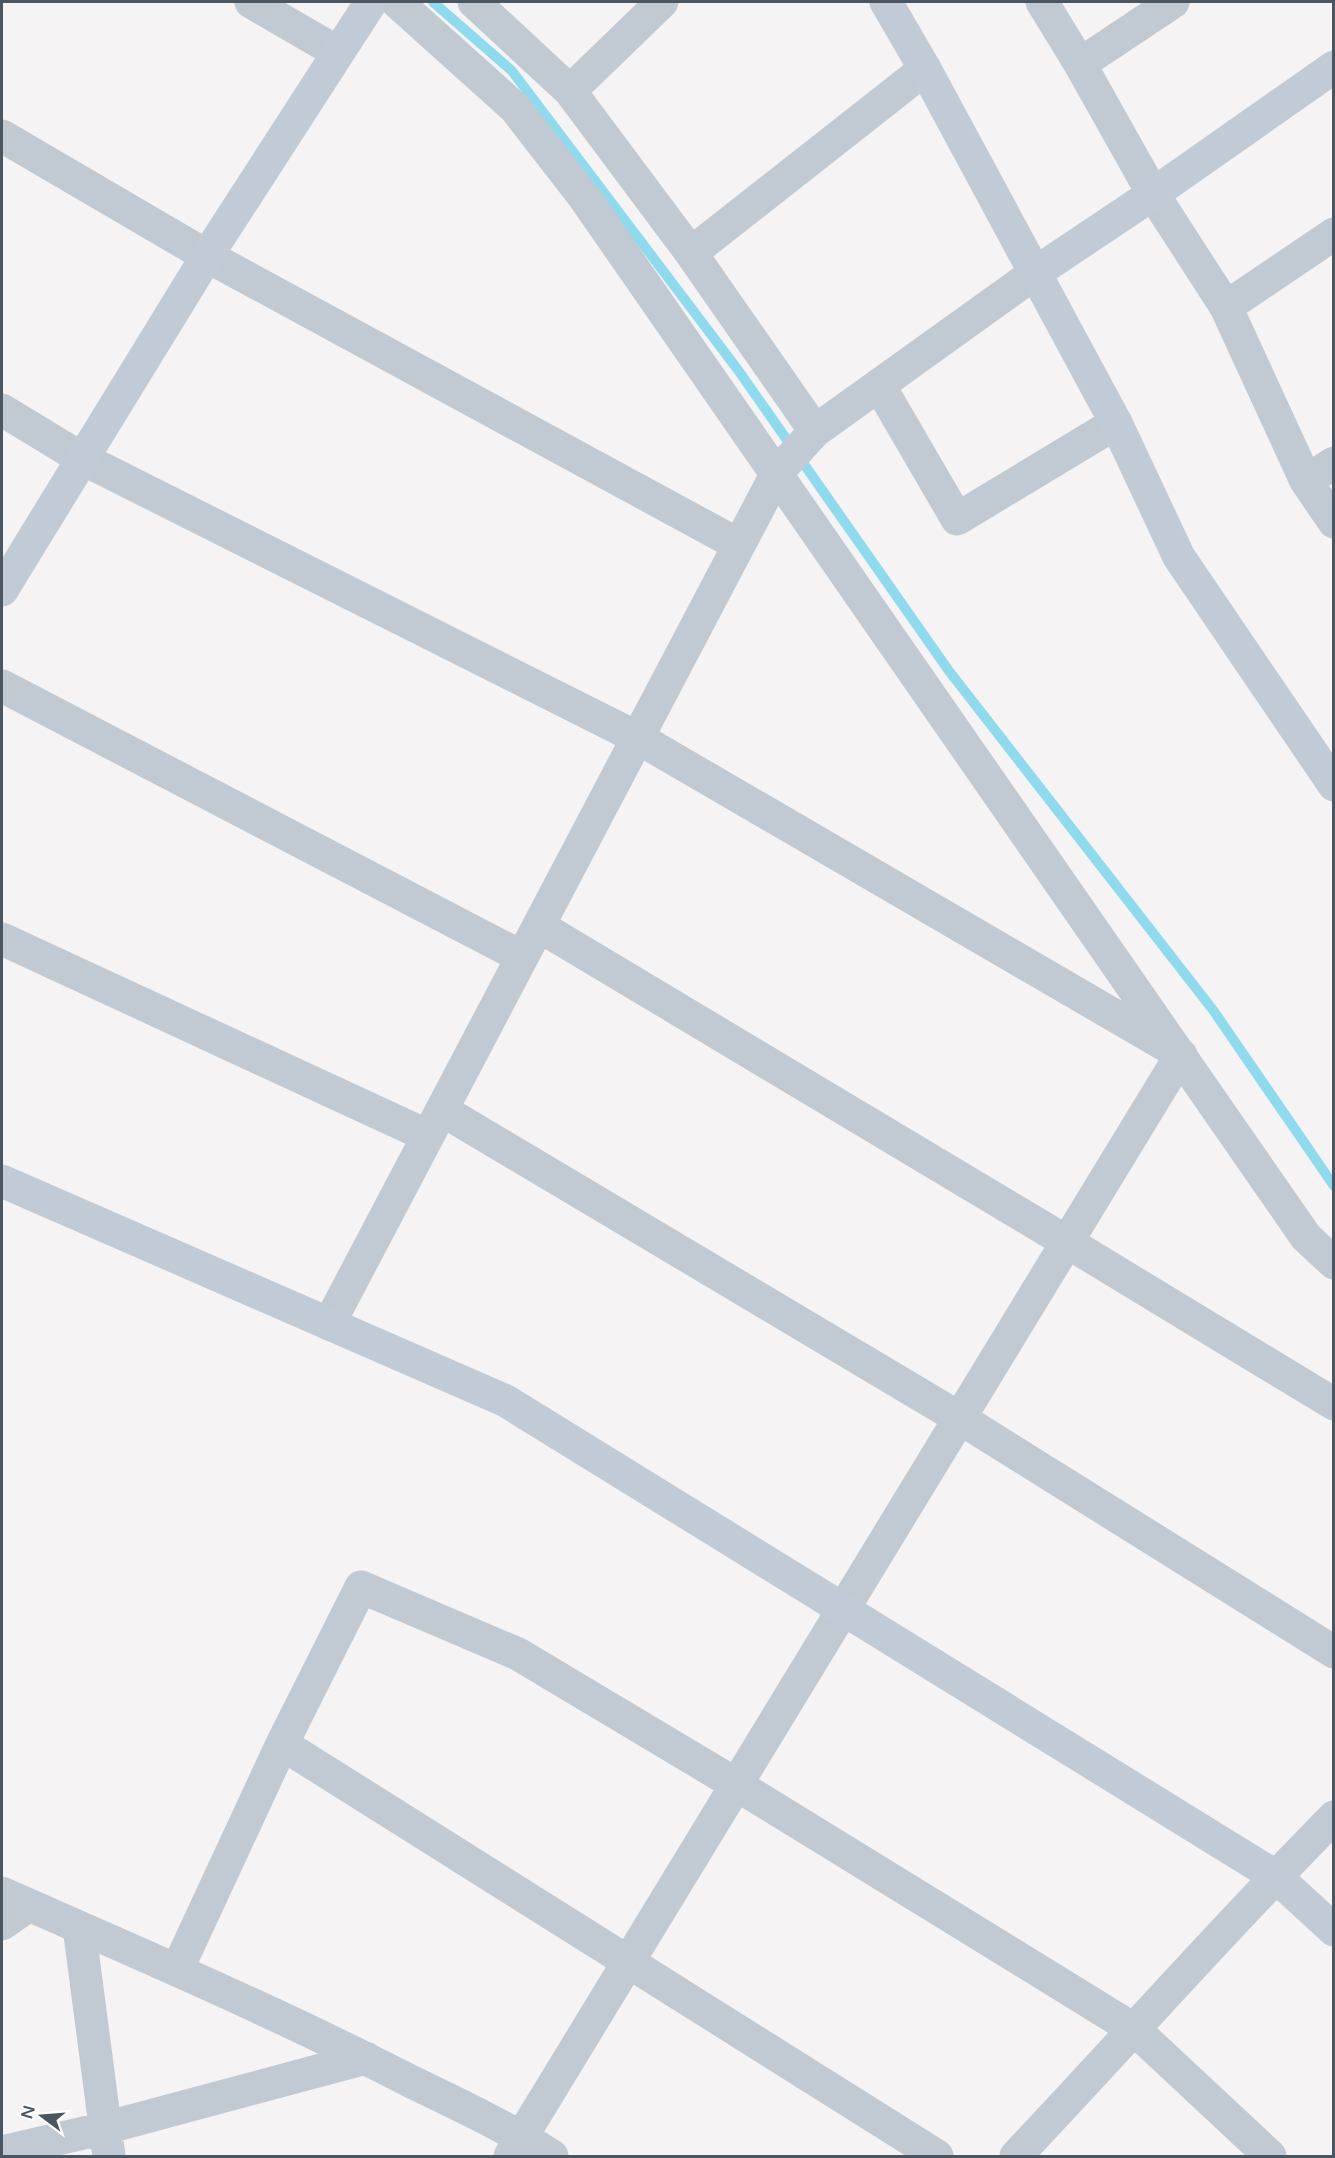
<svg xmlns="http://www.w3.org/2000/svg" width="1335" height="2158" font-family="'Varela Round',sans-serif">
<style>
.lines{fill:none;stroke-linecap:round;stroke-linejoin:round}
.stream{stroke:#90daee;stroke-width:10}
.street{stroke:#c1cad2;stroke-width:33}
.secondary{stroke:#c1cbd6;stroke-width:33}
</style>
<rect width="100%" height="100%" fill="#f5f3f3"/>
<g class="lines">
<path class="stream" d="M433,2l79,69 226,299 211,301 264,339 121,176"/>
<path class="street" d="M251,2l86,50
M397,2l118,106 69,89 722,1040 28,26
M474,2l96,89 121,162 124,178
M1042,2l38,62 73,130 73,113 80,174 28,41
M1080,64l93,-62
M570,91l92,-89
M2,136l205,120 532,289
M691,253l234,-184
M1226,307l108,-73
M879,385l78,134 159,-96
M2,410l79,48 557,280 534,311
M1306,481l28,-18
M2,686l520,271
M539,926l528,316 267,162
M2,939l426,197
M442,1110l519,309 373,233
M329,1324l448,-851 38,-42 220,-158
M282,1744l655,412
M2,1893l77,34 30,229
M2,1924l27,-19
M79,1927c112,49 224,99 333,155 48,23 96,46 140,74
M177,1970l105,-226 79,-157 157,67 219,131 398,245 135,126
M2,2152l103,-24 261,-70
M510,2156l671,-1101
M1016,2156c106,-112 209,-229 318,-339"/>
<path class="secondary" d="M886,2l39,67 191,354 63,134 155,228
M1035,273l118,-79 181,-127
M2,590l205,-334 164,-254
M2,1181l504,220 769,475 59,54"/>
</g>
<rect width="1335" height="2158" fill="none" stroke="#4a5661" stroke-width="6"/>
<g transform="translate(42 2116) rotate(286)" stroke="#ffffff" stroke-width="4.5" paint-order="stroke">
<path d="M0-4.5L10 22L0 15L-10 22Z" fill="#4a5661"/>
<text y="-9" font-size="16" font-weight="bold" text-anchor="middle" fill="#4a5661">N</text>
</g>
</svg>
